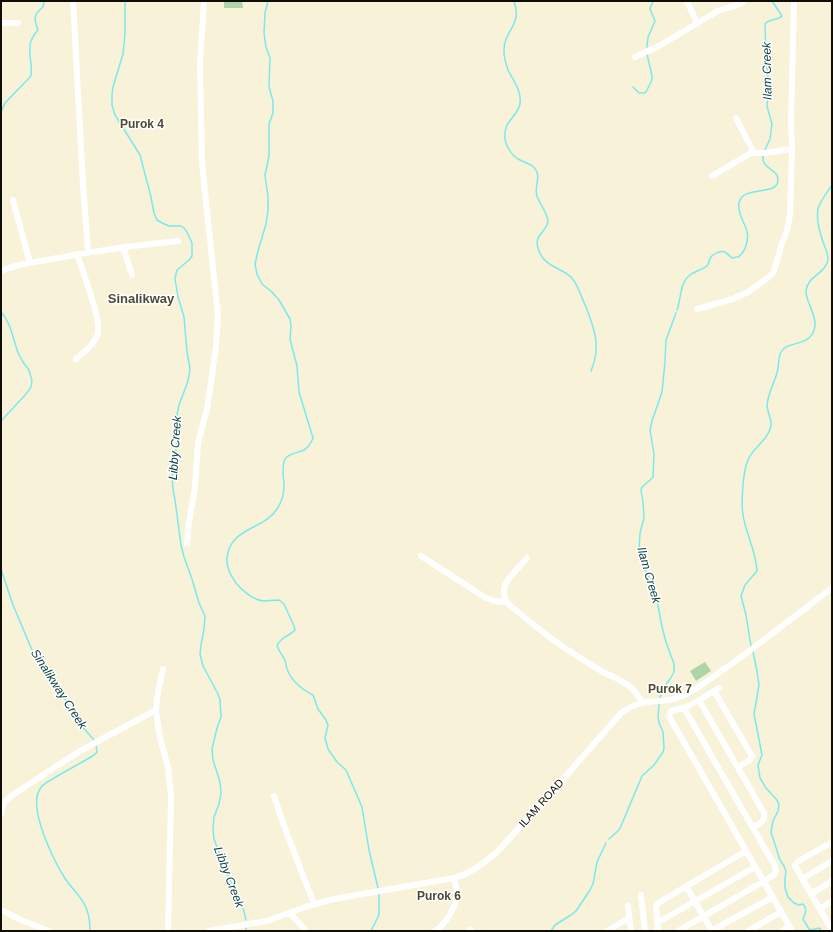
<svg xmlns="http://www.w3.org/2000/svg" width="833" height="932" font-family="Arial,sans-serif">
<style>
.green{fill:#add5a9}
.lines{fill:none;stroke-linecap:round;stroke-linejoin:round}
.stream{stroke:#7be9ec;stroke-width:1.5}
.minor{stroke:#fff;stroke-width:6}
.labels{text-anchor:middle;stroke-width:3;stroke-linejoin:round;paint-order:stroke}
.street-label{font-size:11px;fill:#100d06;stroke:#fff}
.water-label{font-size:12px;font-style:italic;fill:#0c4142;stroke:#fff}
.neighbourhood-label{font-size:12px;font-weight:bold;fill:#4e4834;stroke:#fff}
.quarter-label{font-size:13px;font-weight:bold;fill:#4e4834;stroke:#fff}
</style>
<rect width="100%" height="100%" fill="#f8f2d9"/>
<path class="green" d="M224,1h18l1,7h-19z
M705,662l6,9 -15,10 -6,-10z"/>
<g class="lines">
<path class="stream" d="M125,1v33l-2,20 -10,33 -1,7v11l3,10 25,40 11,42 3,16 3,7 5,3 7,3h12l3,2 3,4 5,11v13l-3,4 -12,10 -1,4 -1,5 3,18 6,20 3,35 3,17 -2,12 -9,24 -2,10v27l-5,35 1,12 2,11 6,45 3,12 8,22 7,24 6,13 -1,13 -3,16 -1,9 3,12 15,28 2,6 1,17 -4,11 -5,21 1,11 7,22 1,11 -2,11 -5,13 -1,12 1,10 13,35 15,29 4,17
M268,1l-3,12 -1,20 2,14 4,11 -1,29 4,14v12l-4,11v31l-2,11 -2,9 3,22v13l-2,14 -8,27 -3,13 2,10 5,10 10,8 7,8 11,19 1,7 -1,13 7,27 2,26 14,46c-2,5 -4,9 -9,12 -6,3 -15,3 -19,9 -4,8 -1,19 -1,27 0,8 -3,17 -7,23 -13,21 -47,18 -50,49 -1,9 4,18 9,25 6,7 17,17 28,18 4,0 10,-1 15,-1l5,4 10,22 1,4c-6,7 -15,7 -18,16 2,5 5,9 8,14 1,3 1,6 2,9 5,13 14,20 26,26l5,14 8,11 2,5 -3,13 3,11 9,13 9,8 16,37 7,43 9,38
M514,1c9,25 -11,29 -10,51 0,6 2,12 4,18 5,10 14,21 12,34 -3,14 -17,16 -15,35 1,8 8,18 15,21 7,4 14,4 17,12 3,8 -3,15 0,24 2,7 11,18 11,25 -1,12 -16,13 -9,30 6,16 21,16 32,26 8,9 10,20 15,30 9,23 15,40 5,64
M832,6v1
M647,47l1,-10 7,-16 -5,-12 3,-8
M633,87l6,6h5l2,-1 6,-12v-4l-5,-22
M1,112l4,-9 26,-27c2,-11 -4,-26 0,-35 2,-5 4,-8 7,-11 -4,-11 -5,-15 5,-23l1,-6
M764,152l6,-13 2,-15 -5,-18 2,-16 -3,-31 -1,-35c5,-6 12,-3 17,-8l-10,-15
M677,310c4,-11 3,-28 13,-35 5,-4 12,-5 17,-9 2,-3 2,-6 4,-9 2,-3 10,-7 14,-5 2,1 4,4 7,6 0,0 5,-1 6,-1 7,-4 11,-17 9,-25 -2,-10 -10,-18 -8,-29 4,-19 39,-6 39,-23 0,-12 -17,-10 -15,-25
M1,312l4,5 5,10 8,26 5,9 6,8 3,11 -1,6 -5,7 -25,27
M1,569l12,36 19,45 8,13 21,28 12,25 21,24
M751,646l-5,-31 -5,-19 4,-11 12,-14c-1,-20 -11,-37 -14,-56 -2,-11 0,-35 2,-45 1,-4 2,-9 4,-12 6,-12 19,-18 22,-32 1,-7 -4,-14 -4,-21 1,-11 7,-22 10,-32 2,-7 1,-15 4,-21 6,-12 31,-4 34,-26 1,-13 -9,-23 -9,-35 1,-15 21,-18 22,-32 0,-6 -3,-12 -5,-17 -3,-10 -7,-22 -5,-33 2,-8 9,-16 14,-24
M753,652l4,19 2,14 -5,29 8,41 -4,10 2,13 6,10 10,11 3,5 -1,7 -5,10 -2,11 9,28 4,6 2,5 -1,7v10l3,9 6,6 5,2 4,-1c5,6 2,9 0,15l6,10 2,1 8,-2 3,3
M660,698l3,-10 7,-9 4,-7v-8l-8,-22 -4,-15 -5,-27 -10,-27 -8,-23 1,-17 4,-15 -1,-16 -2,-12 1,-3 7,-6 4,-4 1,-23 -4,-24 2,-9 10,-29 3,-30 1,-22 10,-27
M609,839l10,-9 2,-4 21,-50 12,-11 9,-13 1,-4 -1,-16 -4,-9 -1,-6 1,-13
M246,928v3
M90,931c0,-7 -1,-15 -3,-21 -4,-12 -14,-20 -21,-30 -11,-17 -39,-72 -26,-91 2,-4 7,-7 11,-9 14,-9 29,-16 43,-25l3,-3 -1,-7
M371,931l8,-16v-21
M551,931l4,-6 16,-10 5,-4 14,-21 3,-6 4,-22 9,-19"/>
<path class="minor" d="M73,1l10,183 5,68
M687,1l10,22
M1,23h17
M635,57l24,-11 57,-34c11,-5 18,-4 28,-11
M736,118l18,35
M712,176l39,-23h14l27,-4
M13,200l17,63
M123,247l9,28
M1,271c16,-7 34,-9 51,-12 42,-8 84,-14 126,-18
M697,309l36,-10 15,-7 21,-15 4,-4 2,-5 6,-22 6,-15 3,-16 2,-66 -1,-27 3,-121
M76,359c7,-6 18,-14 21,-23 6,-14 -15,-66 -20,-82
M187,544l1,-15 7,-42 3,-44 9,-34 5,-34 4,-29 2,-31 -16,-151 -2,-101 4,-62
M421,556l65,42 9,3 11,1
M527,558c-6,8 -22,21 -23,31 -1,4 1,8 2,13 21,17 42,36 65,50 11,7 23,15 34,21 9,4 17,7 24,13 6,5 10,10 13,17
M163,669l-5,23 -2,18 4,28 8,29 3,29 -3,135
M719,688l-30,18 -18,5 -2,4 1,3 122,213
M714,691l38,65 -2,4 -12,7
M699,700l65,113c2,8 -5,11 -11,14
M274,796l10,30 30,78
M1,814l3,-11 7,-7 69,-45 76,-41
M832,842l-35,20 -2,4 37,64
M802,879l30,-18
M686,886l26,45
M811,894l21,-13
M641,895l4,36
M628,906l3,25
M820,909l12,-8
M1,910l20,10 28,11
M290,913l16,18
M657,923l98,-56
M470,930l1,1
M208,931l59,-10 41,-15 26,-7 120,-21c17,-5 30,-14 43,-26l54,-59 70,-80c6,-4 13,-9 21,-10 15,-3 31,-1 45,-9 15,-8 28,-19 43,-29 34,-25 68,-51 102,-77
M435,931c11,-7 21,-24 22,-37 0,-5 -2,-11 -3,-16
M607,931l22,-13
M658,931l-2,-24 2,-4 88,-52
M678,931l86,-50 10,-6 2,-4 -1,-5 -91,-158
M711,931l62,-34
M748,931l33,-19
M782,931l8,-4"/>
</g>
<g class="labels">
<g class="street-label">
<text transform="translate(541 803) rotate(-48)" y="4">ILAM ROAD</text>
</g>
<g class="water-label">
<text transform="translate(767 71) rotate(-91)" y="4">Ilam Creek</text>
<text transform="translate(175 448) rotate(-86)" y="4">Libby Creek</text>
<text transform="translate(649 575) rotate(74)" y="4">Ilam Creek</text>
<text transform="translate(59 689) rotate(57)" y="4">Sinalikway Creek</text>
<text transform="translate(229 877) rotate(69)" y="4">Libby Creek</text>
</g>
<g class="neighbourhood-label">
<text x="142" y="128">Purok 4</text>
<text x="670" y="693">Purok 7</text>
<text x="439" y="900">Purok 6</text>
</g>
<g class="quarter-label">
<text x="141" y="303">Sinalikway</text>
</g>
</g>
<rect width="833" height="932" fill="none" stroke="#100d06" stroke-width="4"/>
</svg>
